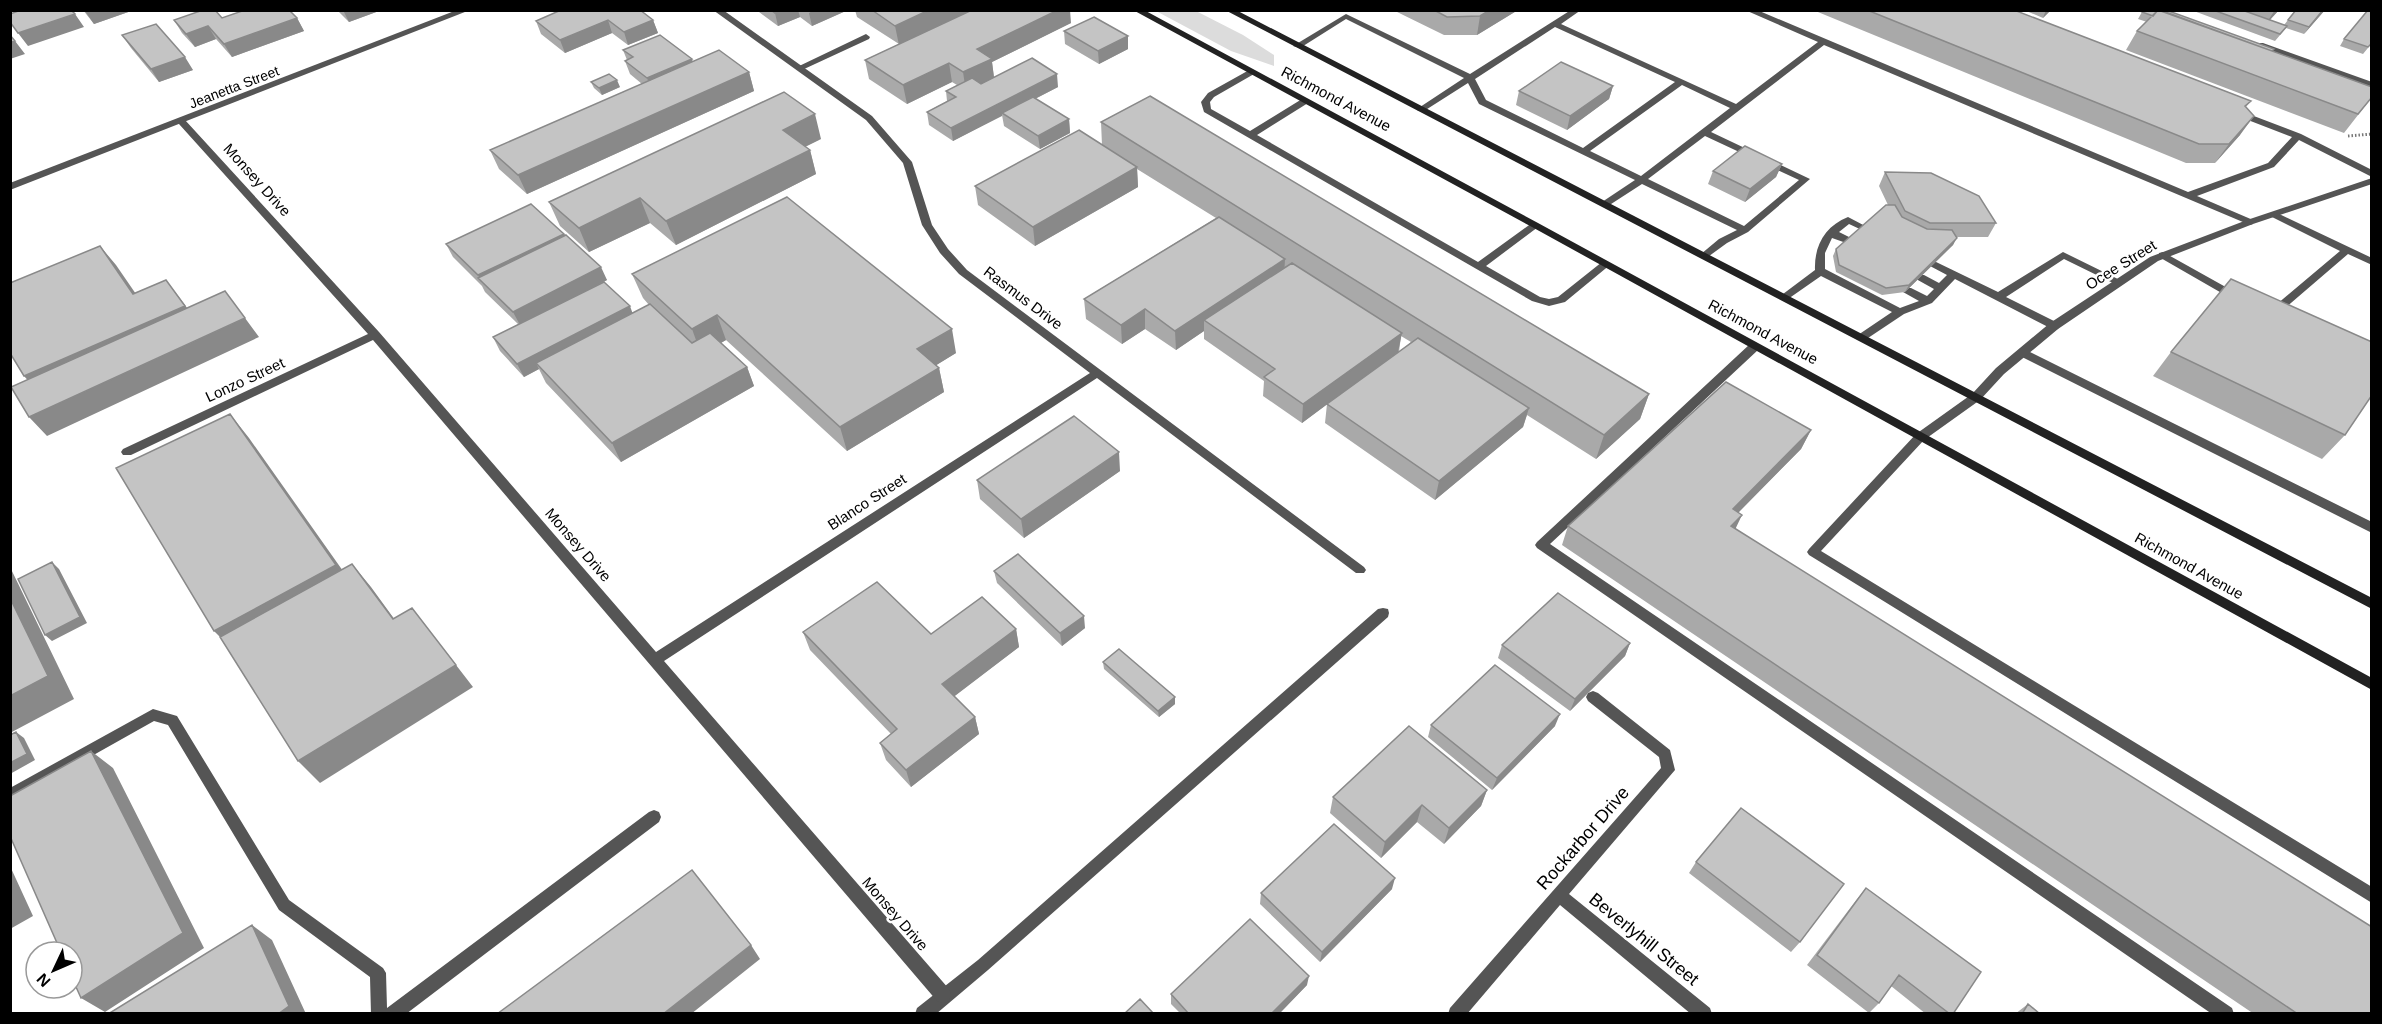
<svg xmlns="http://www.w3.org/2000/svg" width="2382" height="1024" font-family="Helvetica,sans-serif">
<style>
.green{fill:#dcdcdc}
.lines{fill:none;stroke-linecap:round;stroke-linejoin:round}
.path{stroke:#777;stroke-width:3;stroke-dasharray:1.5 2;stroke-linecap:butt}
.service{fill:#555;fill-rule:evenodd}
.minor{fill:#555;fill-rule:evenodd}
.tertiary{fill:#555;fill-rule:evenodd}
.secondary{fill:#222;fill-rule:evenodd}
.wall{fill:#a9a9a9;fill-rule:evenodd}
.shaded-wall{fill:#898989}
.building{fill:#c4c4c4;stroke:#898989;stroke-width:1.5}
.labels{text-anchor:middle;stroke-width:5;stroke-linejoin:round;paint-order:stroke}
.far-street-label{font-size:14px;fill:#000;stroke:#fff}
.street-label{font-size:15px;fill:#000;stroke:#fff}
.near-street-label{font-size:18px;fill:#000;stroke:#fff}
</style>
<rect width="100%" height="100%" fill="#fff"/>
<path class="green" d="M1156,11h40l47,24 31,20v11l-43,-15z"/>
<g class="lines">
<path class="path" d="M2348,136l24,-2"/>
<path class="service" d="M1571,10h10l-20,14 175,80 82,-62 -73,-32h12l431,182 80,-29 24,-26 -57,-22v-4l3,-1 63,24 71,36v7l-73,-37 -25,27 -77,29 56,24v4l-3,1 -426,-180 -113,87 99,47 -62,53 -21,11 -22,16 -4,-1v-4l18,-15 18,-9 -95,-46 -34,22h-6v-4l33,-22 -156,-76 -11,-21 -44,28h-6l-1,-2 47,-31 -118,-59 -46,29 -7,-2 53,-32 124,60zM1555,27l120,55 -92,66 -97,-48 -11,-21zM1682,85l48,23 -89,68 -51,-25zM1705,136l94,44 -55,46 -96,-47z
M866,34l4,3 -1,2 -67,31 -7,-2z
M2257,43h6l109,39v6l-115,-41z
M1251,69l4,3 -1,2 -40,23 -4,5 1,7 39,22 52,-32h6v4l-51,32 221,127 54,-39h6v4l-52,39 54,31 9,2 9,-2 44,-35 4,-1 5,3 -46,38 -16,4 -17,-5 -328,-189 -3,-10 7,-9z
M2275,212l97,46v7l-24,-11 -70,60h-8l-1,-2 1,-2 70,-59 -68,-34v-4z
M1848,217l21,11 -5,3 -15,-7 -10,8 14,7v4l-4,1 -17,-6 -7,15v16l75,39 19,-7 -16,-9 -1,-2 1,-2h8l16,8 7,-7 -18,-10v-4h8l15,8 8,-8 -17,-9v-4l4,-1 64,31 65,-40 61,30 -5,3 -4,-1 -51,-25 -58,38 52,26 1,3 -1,3 -4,1 -99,-51 -23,24 -28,11 -42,28 -5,-4 1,-3 34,-23 -71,-36 -33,23h-8l-1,-2 36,-27c-1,-24 10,-44 33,-53z
M2163,252l77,43 1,2 -1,2h-8l-73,-42v-4z
M1754,343l5,4 -1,3 -208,194 682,464 2,6h-22l-675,-466 -2,-3 2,-3 213,-198z
M2024,349l348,173v11l-352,-177 -1,-3z
M1920,433l6,4 -2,3 -103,111 551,336v16l-563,-348 -2,-3 2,-3 107,-115z
M1383,608l5,1 1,4 -1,4 -400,353 -52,44h-21l2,-6 61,-48 400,-351z
M153,709l24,7 112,184 94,68 3,5 1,35 262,-196 5,-2 5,2 2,5 -2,5 -253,192h-35l-1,-37 -91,-67 -111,-185 -14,-4 -144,81v-14z"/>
<path class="minor" d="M713,10h10l149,106 40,46 20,63 16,24 19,21 397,297 2,3 -2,3h-8l-259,-195 -433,283 285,328 2,6 -2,6 -6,2 -6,-2 -564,-661 -242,115h-8l-2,-3 2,-3 245,-115 -189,-210 -2,-2 5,-3 3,1 194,212 277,320 434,-279 -131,-99 -19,-21 -18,-28 -19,-62 -37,-43z
M2372,178v6l-119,40 -95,37 -100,68 -54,45 -24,26 -56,40h-8l-2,-3 2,-3 56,-40 24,-26 54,-45 100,-66 97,-37z
M1593,691l5,2 72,57 5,20 -106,124 141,114 2,6h-21l-131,-109 -93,109h-19l2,-6 211,-240 -2,-11 -71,-56 -2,-4 2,-4z"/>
<path class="tertiary" d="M457,10h13l-460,180v-7z"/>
<path class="secondary" d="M1133,10h11l394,213 834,455v12l-840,-463z
M1225,10h11l1136,588v11z"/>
</g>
<path class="wall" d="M83,10h51l-40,14z
M337,10h41l1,1 -30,11z
M759,10h89l-36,16 -12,-9 -22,9 -19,-14z
M855,10h115l1,1 100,12 -79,39 2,15 64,10 -23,12 34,20 1,14 -30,16 -36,-23 -2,-11 -49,26 -24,-16 -2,-13 20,-11 -1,-10 11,-6 -5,-3 -45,22 -38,-25 -4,-19 34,-16 -42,-27z
M1393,10h125l-41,25h-33z
M1813,10h201l237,91 -5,6 -6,28 -25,28h-29z
M2024,10h27l-8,8z
M2191,10h88l-9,10 14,5 4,-5 37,-10 -21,24 -18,-6 -11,13z
M2142,12l130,39 100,46 -28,36 -218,-83 11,-19 10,-9 -9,-3z
M222,18h75l7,13 -72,26 -16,-18 -21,8 -13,-14 -8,-13z
M653,20l5,13 -30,12 -16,-12 -47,20 -24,-19 -5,-13z
M1064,31l64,5v13l-29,15 -34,-20z
M122,35l71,35 -34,12 -28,-34z
M2344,39l28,4 -9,11 -23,-8z
M623,50l126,22 5,19 -227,103 -28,-25 -9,-19 152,-66 -12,-10 -5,-13 2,-1z
M591,82l29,5 -18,8 -8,-7z
M1613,86l-4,13 -42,31 -51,-25 3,-14z
M1101,122l548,272 -9,25 -44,40 -69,-44 -4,12 -88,73 -110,-77 2,-19 -25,19 -39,-27 1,-15 -60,-42v-8l-28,19 -31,-21 -23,15 -36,-25 -2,-20 132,-81 -79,-49 1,18 -103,59 -57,-41 -3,-19 127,-41zM1401,336l10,6 -12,10z
M821,139l-16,8 5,3 6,24 -140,71 -26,-22 -61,29 -29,-26 -11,-24z
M1782,164l-6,13 -31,25 -37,-18 5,-13z
M1885,172l111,51 -8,14h-32l-3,8 -48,47 -23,3 -46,-23 -3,-16 3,-7 52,-44 -9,-19z
M564,234l1,2 42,44 -11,6 37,27 16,-8 -6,-7 -11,-24 324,79 -20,12 3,3 5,24 -97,59 -121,-111 -5,3 26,24 7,19 -133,76 -75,-79 -7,-14 -15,8 -24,-26 -7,-14 26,-12 -34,-33 -3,-6 -29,-29 -7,-13z
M2171,352l174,83 -23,24 -169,-83z
M1811,430l-10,19 -63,64 -3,16 637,485h-118l-692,-469 6,-19z
M1120,471l-96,67 -44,-39 -3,-19z
M994,571l91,57 -23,18 -65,-63z
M1016,629l3,18 -65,49 21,21 4,17 -68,53 -25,-27 -6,-17 11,-9 -81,-84 -7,-18 128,2z
M1630,643l-5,13 -55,55 -72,-53 4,-13z
M1103,662l72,42 -16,13 -55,-48z
M1431,725l124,1 -63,64 -64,-53z
M1487,790l-6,16 -37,38 -27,-22 -36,36 -51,-45 3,-16z
M1696,862l104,80 -9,10 -102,-79z
M1866,888l87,126h-27l-35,-28 -12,17 -10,10 -62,-48 50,-66z
M1392,889l-72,73 -60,-58 1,-11z
M1307,985l-28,29h-98l-10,-10v-10z
M2028,1004l12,10h-25z"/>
<path class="shaded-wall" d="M86,10h48l-40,14 -9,-13z
M343,10h35l1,1 -30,11z
M781,10h17l2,7 -22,9 -3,-13z
M814,10h34l-36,16 -3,-13z
M929,10h41l1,2 -72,33 -4,-19z
M1058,10h12l1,13 -79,39 2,16 -28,14 -3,-20 14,-23z
M1490,10h28l-41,25 3,-19z
M2046,10h5l-8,8z
M2275,10h4l-14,15z
M2323,10h2l-21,24 5,-7z
M75,14l9,13 -56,19 -10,-13z
M297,18l7,13 -72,26 -8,-13z
M608,20l4,13 -47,20 -5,-13z
M653,20l5,13 -30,12 -4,-13z
M208,26l8,13 -21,8 -9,-13z
M1128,36v13l-29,15 -1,-13z
M15,41l10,13 -15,5v-17z
M185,57l8,13 -34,12 -8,-13z
M692,59l4,13 -44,19 -5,-13z
M949,63l3,19 -45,22 -4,-19z
M749,72l5,19 -227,103 -9,-19z
M1057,74l1,13 -53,27 -3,-1v3l-49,25 -2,-13z
M617,80l3,7 -18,8 -3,-7z
M1613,86l-4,13 -42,31 3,-14z
M815,114l6,25 -31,15 -7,-24z
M2254,116l-14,19 -25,28 14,-19z
M1069,119l1,14 -30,16 -2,-13z
M810,150l6,24 -140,71 -10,-24z
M1782,164l-6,13 -31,25 5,-13z
M1137,167l1,20 -103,59 -2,-19z
M640,198l10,25 -61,29 -10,-24z
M564,234l6,13 -89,35 -3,-7z
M1957,238l-4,7 -48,47 4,-7z
M100,246l16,19 33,48 -16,-19z
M1285,259l-1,19 -80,42v11l-28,19 -1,-19z
M601,267l6,13 -87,45 -7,-13z
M166,280l34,45 -158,71 -18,-20z
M630,306l5,14 -99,43 3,6 -15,8 -7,-13z
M1145,309v20l-23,15 -1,-19z
M717,315l9,25 -25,14 -9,-25z
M245,318l14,19 -212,99 -18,-19z
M952,329l4,24 -34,21 -5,-25z
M1402,333l-4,19 -96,71 1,-19z
M747,367l7,19 -133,76 -9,-19z
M939,368l5,24 -97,59 -7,-24z
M1649,394l-9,25 -44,40 8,-24z
M1529,408l-6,19 -88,73 4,-19z
M230,414l19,24 106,150 -118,66 -23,-23z
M1811,430l-10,19 -78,79 10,-19z
M1119,452l1,19 -96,67 -3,-19z
M1742,515l-9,19 -2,-8z
M52,562l7,7 28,54 -35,18 -7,-6z
M352,564l19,23 40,55 -18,-23z
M10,567l64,132 -64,34z
M412,608l61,79 -153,96 -22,-22z
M1084,616l1,12 -23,18 -2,-13z
M1016,629l3,18 -72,55 -5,-18z
M1630,643l-5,13 -55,55 5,-12z
M1175,697v7l-16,13 -1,-6z
M1560,714l-5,12 -63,64 5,-12z
M975,717l4,17 -68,53 -5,-17z
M16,732l8,6 11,22 -25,14v-11z
M91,751l22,17 91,180 -99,64 -24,-14z
M1487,790l-6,16 -37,38 5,-16z
M1422,805l-5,17 -36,36 4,-16z
M10,866l23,50 -23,13z
M1395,878l-3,11 -72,73 2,-10z
M252,925l20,15 34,74h-28z
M751,945l9,14 -69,55h-28z
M1309,976l-2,9 -28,29h-8z"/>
<path class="building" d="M21,10h50l4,4 -57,19 -8,-11v-8z
M203,10h12l7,8 23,-8h44l8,8 -73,26 -16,-18 -22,8 -12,-14z
M561,10h79l13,10 -29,12 -16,-12 -48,20 -24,-19z
M771,10h10l-6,3z
M872,10h57l-34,16z
M972,10h86l-81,39 15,10 -29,13 -14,-9 -46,22 -38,-25z
M1434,10h56l-10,6 -33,1z
M1867,10h147l237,91 -6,5 9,10 -25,28h-30z
M2144,10h14l-5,6 -11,-4z
M2158,10l214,77v10l-14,17 -221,-83z
M2160,10h6l108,39 -2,2z
M2213,10h29l45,16 -7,8z
M2296,10h27l-14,17 -21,-7z
M2368,10h4v33l-4,4 -24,-8z
M1094,17l34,19 -30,15 -34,-20z
M156,24l29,33 -34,12 -29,-34z
M10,35l5,6 -5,1z
M660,35l32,24 -45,19 -22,-17 8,-4 -10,-7z
M719,50l30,22 -231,103 -28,-25z
M1032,58l25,16 -106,54 -24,-16 29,-15 -10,-6 26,-13 9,6z
M1561,62l52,24 -43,30 -51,-25z
M609,74l8,6 -18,8 -8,-6z
M784,92l31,22 -32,16 27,20 -144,71 -26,-23 -61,30 -30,-26z
M1150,96l499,298 -45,41 -503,-313z
M1033,97l36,22 -31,17 -36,-23z
M1079,130l58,37 -104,60 -58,-41z
M1745,146l37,18 -32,25 -37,-18z
M1885,172l46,1 48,23 17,27h-66l-25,-12z
M787,197l165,132 -35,20 22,19 -99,59 -123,-112 -25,14 -60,-55z
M531,204l33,30 -86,41 -32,-31z
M1886,205h9l7,12 25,12 25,1 5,8 -48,47 -23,3 -47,-23 -3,-16z
M1219,217l66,42 -110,72 -30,-22 -24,16 -37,-26z
M566,235l35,32 -88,45 -35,-34z
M100,246l33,48 33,-14 19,26 -161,70 -14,-23v-70z
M1292,263l110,70 -99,71 -39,-27 11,-8 -71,-49z
M2231,279l141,63v53l-27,40 -174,-83z
M604,282l26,24 -113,58 -24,-27z
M225,291l20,27 -216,99 -18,-30z
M650,304l42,39 18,-10 37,34 -135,76 -76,-80z
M1418,338l111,70 -90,73 -112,-77z
M1726,382l85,48 -78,79 9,6 -11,11 641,401v87h-74l-730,-488z
M230,414l106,151 -122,66 -98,-163z
M1074,416l45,36 -98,67 -44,-39z
M1018,554l66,62 -24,17 -66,-62z
M52,562l28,55 -35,18 -27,-56z
M352,564l41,55 19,-11 44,57 -158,96 -78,-124z
M877,582l54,52 51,-37 34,32 -74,55 33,33 -69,53 -26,-27 17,-14 -94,-97z
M1558,593l72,50 -55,56 -73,-54z
M10,598l38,78 -38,20z
M1119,649l56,48 -17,14 -55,-49z
M1495,665l65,49 -63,64 -66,-53z
M1409,726l78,64 -38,38 -27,-23 -37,37 -52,-45z
M16,732l11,22 -17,9v-28z
M91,751l92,182 -102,65 -9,-20v-26h-11l-51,-116v-40z
M1741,808l103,76 -44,58 -104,-80z
M1334,824l61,54 -73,74 -61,-59z
M692,870l59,75 -88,69h-166z
M1866,888l115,84 -28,42h-3l-51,-39 -20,28 -62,-48z
M1250,919l59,57 -38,38h-82l-18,-20z
M252,925l37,81 -11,8h-170z
M1140,999l14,15h-30z
M2028,1004l12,10h-18z"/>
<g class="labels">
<g class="far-street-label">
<text transform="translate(234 87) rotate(-21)" y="5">Jeanetta Street</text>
</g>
<g class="street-label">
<text transform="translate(1336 99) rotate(28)" y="5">Richmond Avenue</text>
<text transform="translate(257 180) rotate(48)" y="5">Monsey Drive</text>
<text transform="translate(2121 265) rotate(-32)" y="5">Ocee Street</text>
<text transform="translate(1023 298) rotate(37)" y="5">Rasmus Drive</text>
<text transform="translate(1763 332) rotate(28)" y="5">Richmond Avenue</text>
<text transform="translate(245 380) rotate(-25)" y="5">Lonzo Street</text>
<text transform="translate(867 502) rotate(-33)" y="5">Blanco Street</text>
<text transform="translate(578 545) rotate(49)" y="5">Monsey Drive</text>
<text transform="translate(2189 566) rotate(29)" y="5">Richmond Avenue</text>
<text transform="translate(895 914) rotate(49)" y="5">Monsey Drive</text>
</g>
<g class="near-street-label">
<text transform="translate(1583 838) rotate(-49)" y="6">Rockarbor Drive</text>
<text transform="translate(1644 939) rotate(39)" y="6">Beverlyhill Street</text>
</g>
</g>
<rect width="2382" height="1024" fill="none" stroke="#000000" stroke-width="24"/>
<g transform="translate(54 970) rotate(226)"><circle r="28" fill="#ffffff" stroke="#999999" stroke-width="1.5"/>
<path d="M0-4.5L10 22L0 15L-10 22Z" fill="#000000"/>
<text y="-9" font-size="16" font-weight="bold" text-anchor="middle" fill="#000000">N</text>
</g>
</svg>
